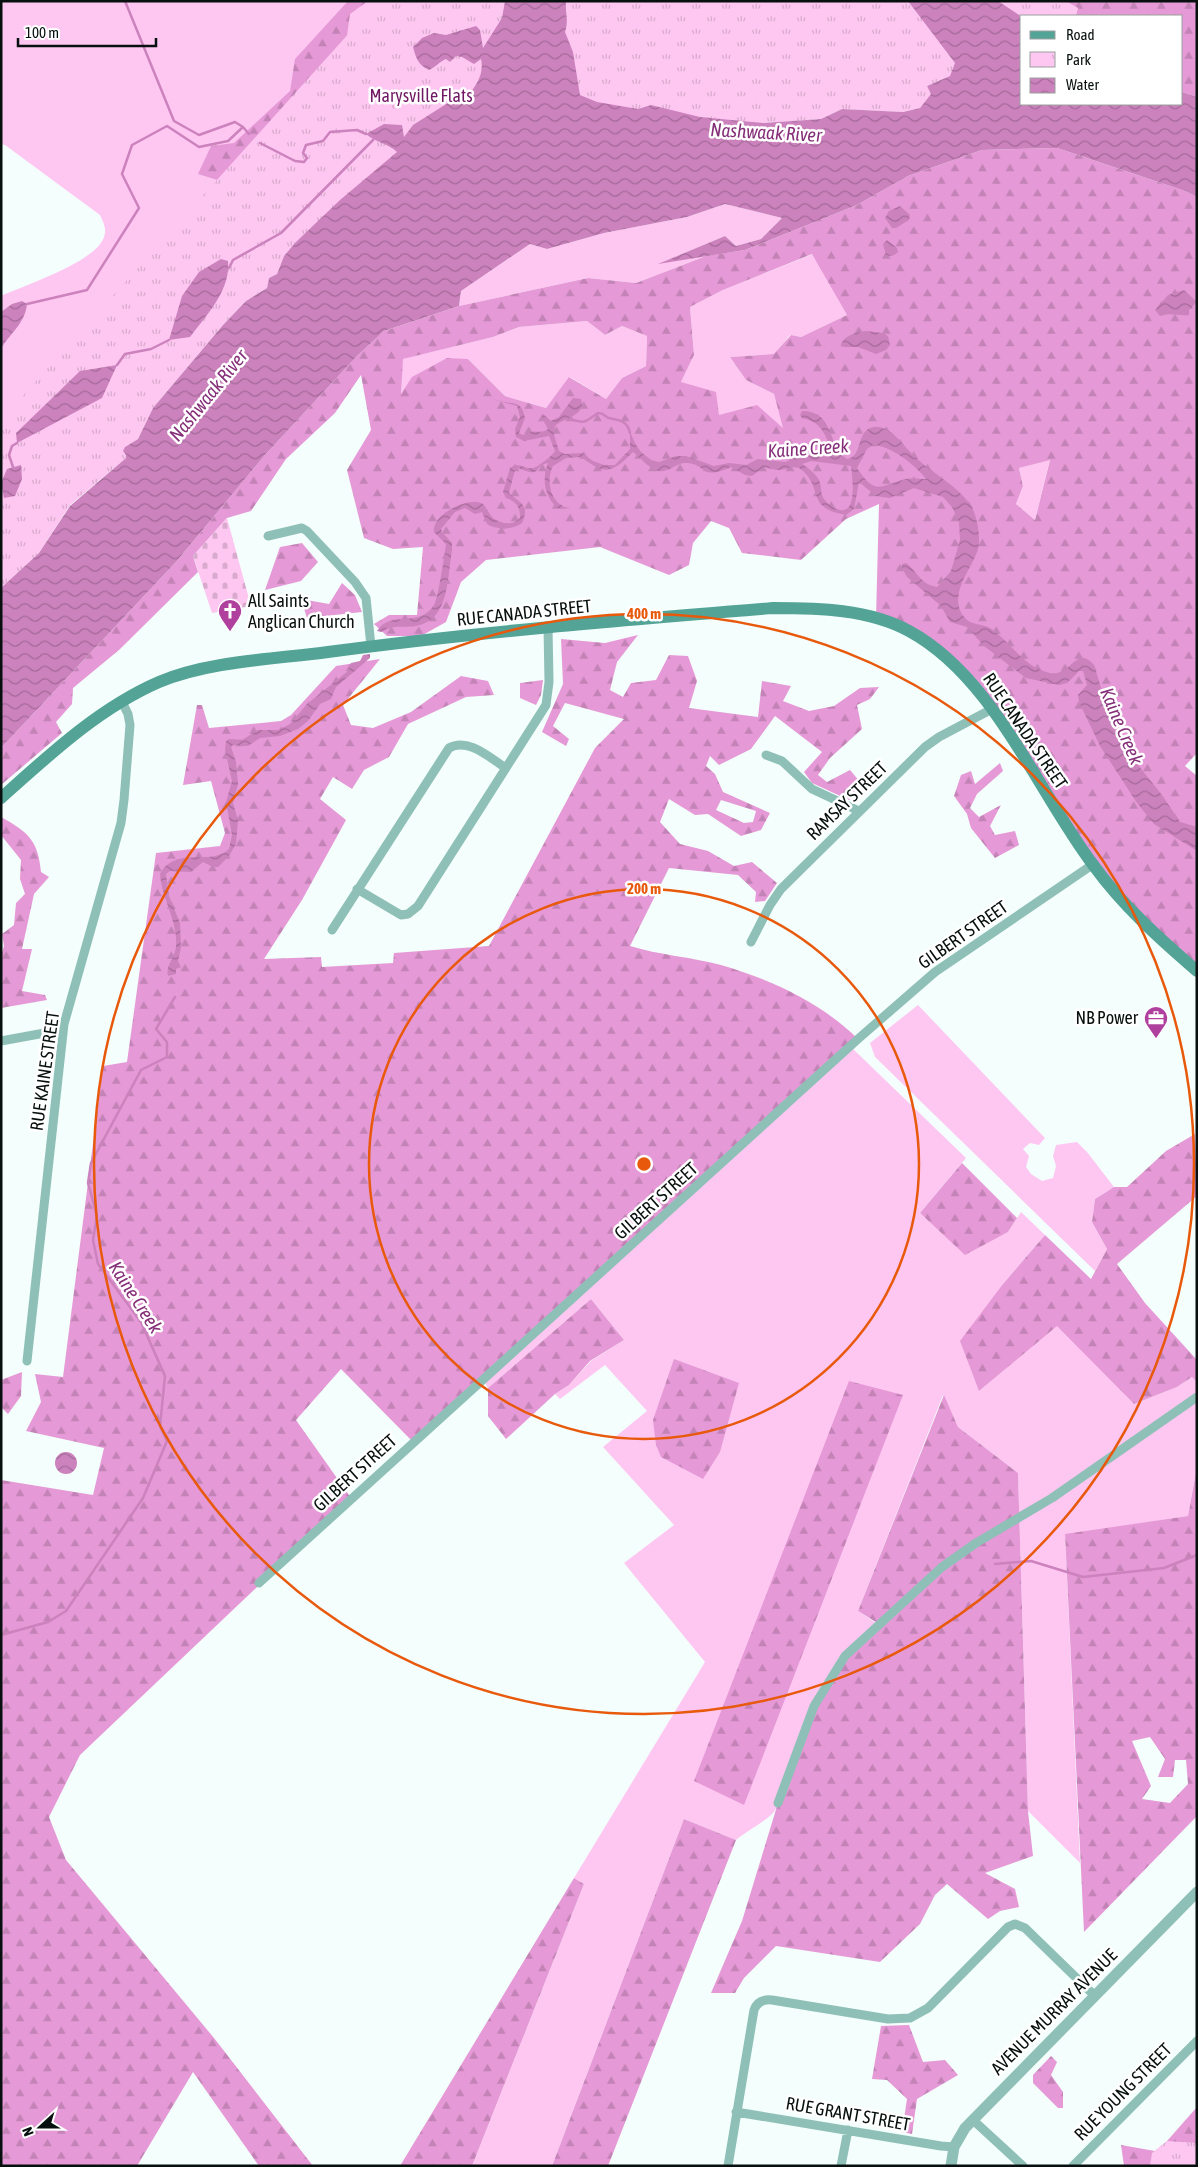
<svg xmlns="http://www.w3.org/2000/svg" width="1198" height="2167" font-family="'Asap Condensed',sans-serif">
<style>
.grass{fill:#fec7f1}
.forest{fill:url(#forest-firs);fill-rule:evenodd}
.cemetery{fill:url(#cemetery-stones)}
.park{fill:url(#park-tufts)}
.water{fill:url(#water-waves);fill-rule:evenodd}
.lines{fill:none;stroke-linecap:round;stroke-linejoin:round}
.stream{stroke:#cc82bd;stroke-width:2.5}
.minor{stroke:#8fc0b7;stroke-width:9}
.tertiary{stroke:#8fc0b7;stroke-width:11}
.secondary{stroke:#53a396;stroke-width:12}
.ring{fill:none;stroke:#e8590c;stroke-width:2.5}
.labels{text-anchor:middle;stroke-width:5;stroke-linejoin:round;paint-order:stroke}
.park-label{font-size:18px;fill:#701864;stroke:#fff}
.poi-label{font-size:18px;fill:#07100e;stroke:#fff;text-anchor:start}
.street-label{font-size:18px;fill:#07100e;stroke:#fff}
.water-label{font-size:19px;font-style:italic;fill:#862f79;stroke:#fff}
.centre{fill:#e8590c;stroke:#fff;stroke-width:2.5}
.ring-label{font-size:15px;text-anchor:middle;font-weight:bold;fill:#e8590c;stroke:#fff;stroke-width:5;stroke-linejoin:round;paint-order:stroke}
</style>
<defs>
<pattern id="forest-firs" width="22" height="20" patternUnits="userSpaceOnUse" patternTransform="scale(1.25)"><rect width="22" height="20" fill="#e599d6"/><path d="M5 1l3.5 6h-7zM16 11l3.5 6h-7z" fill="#c383b6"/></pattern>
<pattern id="cemetery-stones" width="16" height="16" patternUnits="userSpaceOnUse" patternTransform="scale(1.25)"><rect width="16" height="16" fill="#fec7f1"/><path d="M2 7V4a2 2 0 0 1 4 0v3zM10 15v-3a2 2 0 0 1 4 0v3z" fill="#d8aacd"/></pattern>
<pattern id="park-tufts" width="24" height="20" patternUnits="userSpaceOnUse" patternTransform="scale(1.25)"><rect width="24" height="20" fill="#fec7f1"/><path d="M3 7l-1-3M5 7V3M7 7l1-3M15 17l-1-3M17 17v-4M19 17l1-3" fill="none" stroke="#d8aacd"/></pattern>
<pattern id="water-waves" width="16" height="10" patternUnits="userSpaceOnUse" patternTransform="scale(1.25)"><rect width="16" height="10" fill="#cc82bd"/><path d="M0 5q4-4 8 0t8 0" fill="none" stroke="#a46998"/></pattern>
</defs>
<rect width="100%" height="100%" fill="#f4fefc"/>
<path class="grass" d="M1,1h504l-504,445v-150c24,-11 95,-34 103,-59 3,-9 -1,-15 -4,-22l-95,-70 -4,-1z
M725,204l57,14 -21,21 -25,7 -11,-10 -64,27 45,-7 -70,27 -48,-5 -129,28 2,-15 69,-47 17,5 57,-16 83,-16z
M813,254l34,61 -46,22 -11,-2 -15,19 -45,3 16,23 28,14 10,34 -65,-12 -38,-34 13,-27 -4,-48 33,-17z
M587,321l18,14 17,-9 25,10 -1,30 -24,12 -16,21 -36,-22 -24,31 -41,-12 -37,-37 -67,37 1,-37 91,-22 26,-10z
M1050,459l-15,61 -19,-16 7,-18 -4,-18z
M918,1005l127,133 -6,7 -9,-2 -7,6 6,7 -3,11 5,7 11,7 11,-3 3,-12 -3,-10 3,-11 21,-3 10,10 27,35 -19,12 -3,23 15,27 -12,22 -220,-214 -5,-14z
M851,1047l115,111 -46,55 45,41 43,-22 13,-20 24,23 -42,49 -24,107 78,-66 77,79 43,-17 15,-10 5,5v85l-9,49 -123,19 15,328 -52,-52 -10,-338 -60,-46 -15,-32 -85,216 21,14 -105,187c-8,9 -27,19 -38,28l-52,-21 -132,347h-80l112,-282 -10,-6 131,-216 -81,-99 50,-38 -71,-78 44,-36 -42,-46 -45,34 -5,-5 14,-9 22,-24 33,-21 -33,-41 -103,89 -5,-9z"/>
<path class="forest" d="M348,1h20l-18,13 -7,50 -119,118 -26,-8 13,-28 23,-3 56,-52 5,-32z
M998,1h199v96l-15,-5v-76h-160z
M1057,148l131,44 9,5v556l-12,13 12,10v195l-83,-79 -122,-183 -54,-61 -62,-29 3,-115 -33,15 -45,41 -59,-7 -13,-25 -18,-7 -18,22 -4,22 -20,10 -69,-28 -114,13 -25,22 -15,40 -25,14h-34l-13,-12 15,-9h28l6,-68 -30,2 -29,-11 -17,-68 24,-40 -10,-55 -26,38 -49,46 -35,52 -24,7 -34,38 5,16 -79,78 -46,38 -1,16 -16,18 6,11 -61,52v-37l175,-186 89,-107 92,-99 27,-25 75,-25 129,-28 48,5 70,-27 39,-6 112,-45 51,-29 74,-26zM812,254l35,61 -46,22 -10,-2 -17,19 -44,3 16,23 28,14 9,34 -26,-23 -38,10 -3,-23 -35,-10 13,-27 -4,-48 33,-17zM587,321l18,14 17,-9 25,10 -1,30 -24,12 -16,21 -37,-22 -23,31 -41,-12 -37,-37 -21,-1 -35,19 -11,17 2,-35 90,-22 26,-10zM1050,460l-15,60 -19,-16 7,-18 -4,-18z
M302,543l16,19 -17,19 -36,9 15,-43z
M342,583l13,12 7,17 -55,6 -6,-19 28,5z
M638,635l-21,27 -7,28 13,7 8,-14 25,-3 13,-25 19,1 9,25 -8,27 69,9 4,-36 29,5 -8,15 26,10 25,-5 26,-18 19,-1 -9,12 -13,6 5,24 -32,29 -12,17 9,7 23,-12 16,19 -17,11 -37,-17 -8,-11 18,-20 -47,-36 -24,33 -32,16 -9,-9 -4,10 9,8 8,18 47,21 -9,17 -20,6 -33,-22 -13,1 -26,-16 -9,23 20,22 28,7 26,15 18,-4 25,21 -12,18 -10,1 1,-10 -18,-17 -69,-7 -39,78c29,9 61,11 91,19 51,15 99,37 137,74l-445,403 -72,-73 -45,51 55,78 -271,257 -31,62 17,43 148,178 99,128h-54l-66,-94 -56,94h-136v-686l92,15 11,-47 -78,-17 15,-29 -6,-28 28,3 40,-311 24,-4 29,-209 64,-7 5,-13 -14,-52 -28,4 14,-80h5l7,23 72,-7 10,-6 45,-49 44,-7 -37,46 8,20 22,3 38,-16 50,-36 27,5 6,14 -28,2 -58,27 -19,33 -25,13 -12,19 -19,-12 -13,22 26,21 -44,80 -38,59 57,-2 1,10 71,-4 1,-10 95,-7 106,-198 29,-29 -59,-16 -12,23 16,13 -3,7 -24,-14 21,-48 -2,-45 44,4zM721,800l35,11 -3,11 -9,1 -28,-13z
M543,680l-2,15 -5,10 -16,-7v-15z
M1000,763l3,8 -26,23 -7,14 9,9 22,-12 -11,21 5,9 20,-4 4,14 -24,13 -24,-30 -4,-14 -13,-18 7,-21 10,-4 4,13z
M1,817c27,15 37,23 40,55l8,5 -15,17 -12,55h10l-10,42 23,4 2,5 -46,8v-52l3,-10 -2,-12 12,-9 2,-22 9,-9 -5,-15 1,-19 -20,-25z
M1195,1134l2,62 -80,68 28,39 52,57v22l-5,-5 -15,10 -43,17 -77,-78 -78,65 -19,-50 43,-57 42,-49 46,44 16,-30 -15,-27 3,-23 19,-12h13l39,-36z
M962,1163l55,55 -9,14 -43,23 -45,-42z
M591,1299l33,41 -34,21 -21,24 -14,9 -49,45 -18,-23v-28z
M674,1359l65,24 -19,69 -17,27 -42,-22 -5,-12 -3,-25z
M22,1372l-1,24 -13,18 -7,-7v-27z
M849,1381l54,14 -159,410 -50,-24z
M944,1395l14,32 60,46 10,338 5,45 -48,17 30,16 4,18 -19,4 -12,8 -41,-35 -12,11 -15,29 -40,38 -104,-16 -32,32 -9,15h-24l31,-72 36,-118 36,-97 31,-50 34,-32 -21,-13z
M1197,1467v349l-113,116 -19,-398 123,-18zM1150,1737l15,22 -7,18h15l2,-17h11l2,24 -18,19 -28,-4 9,-13 -19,-45z
M684,1819l52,21 -128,326h-56z
M574,1878l10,6 -112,282h-72z
M909,2025l14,37 22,-2 13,15 -41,24 -5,35 -10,-2 5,-33 -20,-19 -15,-1 9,-53z
M1051,2056l6,6 -6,13 12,17v16h-5l-25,-25v-8z
M1197,2107v59h-73l-3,-21 34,6 12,-10z"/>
<path class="cemetery" d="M227,518l24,88 -39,7 -19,-57z"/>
<path class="park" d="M378,1h688l12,7 -2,8h-54v30l-95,40 5,8 -12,14 -17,4 -61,-3 -21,10 -58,4 -479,133 -7,18 -8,4 -2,10 -21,13 -23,24 -70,83 -15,31 -13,8 1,11 -56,47 -31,48 -38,35v-168z
M1167,2141l30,2v23h-47l2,-13z"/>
<path class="water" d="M505,1h61c-1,13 3,18 -1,31l8,20 7,43 17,7 41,7 13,-4 49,12 63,6 58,-4 21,-10 61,3 17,-4 11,-14 -4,-8 23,-10 5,-13 -47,-62h90l24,16v87h160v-12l15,5v100l-9,-5 -131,-44 -75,2 -74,26 -51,29 -112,45 -87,14 67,-28 11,10 25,-7 21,-21 -57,-14 -38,13 -83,16 -57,16 -17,-5 -69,47 -2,15 -75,25 -27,25 -92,99 -89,107 -175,186v-160l38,-35 31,-47 56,-48v-3l-3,-4 2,-4 13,-8 15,-31 70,-83 23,-24 21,-13 2,-10 8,-4 7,-18 12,-14 44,-42 57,-48c-9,-9 -21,-9 -31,-18l18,-10 18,1 2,12 9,-12 38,-24 7,3c14,-11 27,-27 23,-45l-7,5 -12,-7 -6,-1 -6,6 -4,-3c-6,2 -10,8 -17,11 -11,-5 -13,-12 -16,-23l9,-9 12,-5 12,2 30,-9 4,4 3,18 19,-30z
M900,206l10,9 -1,5 -13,8h-4l-7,-10 4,-7z
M887,240l10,8 1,4c-4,4 -7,5 -12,3l-3,-11z
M221,259l7,2c3,29 -22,55 -38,76l-21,3 13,-44 17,-24z
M1184,290l13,12 -8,8v5c-11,1 -19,-3 -29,1l-5,-6 13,-15z
M22,301l5,3c-2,20 -17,29 -26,45v-37l11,-8z
M866,331l17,2 5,3 2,9 -4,5 -10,4 -18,-7h-14l-3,-2c3,-10 16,-13 25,-14z
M117,365l-15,33 -85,45 -1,-10 64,-62z
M489,398c5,1 10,3 16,4 13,2 17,1 20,16l-6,15 4,2c2,-1 4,-2 7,-3 7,-2 11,2 18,-3l-6,-11 1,-4 8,7 8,-4 14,-19 8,1c6,17 -18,19 -26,27l-1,9 5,16 6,3 17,-1 11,8 11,4h11l15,-16v-17l6,13 5,7 10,8 8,2 17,-6h10l28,10 15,-3 17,2 12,-6 28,3 8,-5 11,-2 25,2 5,-2c-11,-18 -10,-32 -33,-37l-2,-3 2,-4c33,0 24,33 45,48 17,-3 8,-29 27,-32 17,-2 30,20 41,30 18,17 40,27 55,47 7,11 11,32 8,45 -6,21 -33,48 -12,70 7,7 18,4 27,11 19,14 31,37 57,43 21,4 26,-29 44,-8l19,62 13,23 36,45 18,27 17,5v24l-43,-27 -17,-21 -37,-57 -21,-44 -1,-7 9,-10 -4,-14h-4l-12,12 -8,2 -33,-7 -42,-32 -17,-19 -17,-5 -9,-16 -34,-29 -5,-9v-4l4,-1c12,9 14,21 31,24l14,-16 9,-31 -1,-18 -7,-15 -9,-10 -29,-9 -24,10 -8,-1 -6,-1 -17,-14 -5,27 -8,6c-41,-7 -22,-26 -44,-45 -8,-6 -15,0 -23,0 -4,0 -10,-2 -15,-3l-12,9 -7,-1 -14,-8c-32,15 -24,-5 -47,-4 -9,1 -16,10 -26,8 -10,-3 -17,-13 -25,-19 -21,21 -27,24 -52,5l-15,1 -13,8c-8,15 -2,41 18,42l-11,1 -5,-3c-11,-13 -13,-27 -7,-43 -16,3 -5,16 -30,5l-3,2 -6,23c9,9 22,11 13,30 -9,7 -26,7 -35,1l-5,-12 -7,2 -10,-6 -10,4 -14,17 1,3 10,11v7c-5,27 -2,70 -36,76 -13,2 -24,-2 -34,6l-5,-1c14,-22 42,-2 57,-26 4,-6 11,-52 12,-61l-12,-12c-3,-17 34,-36 49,-28 4,4 6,10 10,14 8,6 21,8 27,0 0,-11 -3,-16 -14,-20l-3,-6 7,-24c10,-7 14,2 23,0 5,-1 19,-12 22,-17l-6,-15 -25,5 -8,-4 -1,-8 5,-12 -3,-11zM873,445c16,0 43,20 53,34 -6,0 -13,-1 -20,0 -27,7 -30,17 -49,-11l10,-19zM811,461l40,5c1,11 7,47 -11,44 -6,-1 -12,-6 -16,-11 -4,-6 -2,-12 -5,-19 -3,-6 -11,-12 -17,-16z
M21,465l1,14 -7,17 -11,2 -3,-15 6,-14z
M370,654v4l-34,29 -5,12 -11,5 -12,17 -10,8 -18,7 -20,2 -12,8 -15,-1 -2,2 5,15 2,22 -5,19 5,17 -2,24 -7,12 -11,11h-5l-10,-5 -12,10 -21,-1 -4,3 3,22 11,27 1,24 -3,14 3,6 -5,2v5l-8,2c-3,-10 8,-20 8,-30 2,-25 -14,-46 -16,-72 16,-29 50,-7 69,-25l3,-14 -6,-33 6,-21 -7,-31 1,-9 3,-2 13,1 16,-10h20l12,-6 17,-20 41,-33 3,-8 9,-2 3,-6z
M55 1463a11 11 0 1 1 22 0a11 11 0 1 1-22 0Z"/>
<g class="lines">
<path class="stream" d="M125,1l49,120 25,14 36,-13 8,5
M260,143l35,18 9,1 3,-4 -4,-5 3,-8 17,-4 7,-9 27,-2 9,4
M229,268l4,-8 48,-27 92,-93
M27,304l60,-14 52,-82 -17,-34 10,-29 35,-19 32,21 29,-6 15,-14 6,7
M117,365l8,-11 26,-5 18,-9
M570,419c17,5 14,3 28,-6 6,0 6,3 11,5 11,3 18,2 21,15
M13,467l-4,-12 3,-9 5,-3
M995,1564l36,-3 52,16 81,-9 33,-13
M1,1635l47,-13 18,-11 77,-113 24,-57 -7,-15 5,-50 -24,-54 -43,-58 -5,-24 4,-24 -9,-33 3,-20 50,-93 26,-13v-15l-11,-13 19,-32"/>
<path class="minor" d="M268,536l34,-8 5,3 48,51 11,16 5,48
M766,755l16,6 30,28 47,22
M357,889l44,26 7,-1 10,-8 128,-201 3,-23 -1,-55
M332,930l117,-182c19,-11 41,10 57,20
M751,942l19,-37 11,-16 144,-142 14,-10 53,-28
M1,1041l49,-9 14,-8
M27,1361l37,-337 57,-201 3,-23 6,-75 -2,-11 -6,-12
M259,1583l599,-544 77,-67 157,-107
M778,1803l36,-97 31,-50 97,-89 34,-24 76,-45 145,-101
M736,2112l205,34 13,1
M973,2120l50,46
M728,2166l26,-156c3,-8 9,-11 18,-10l116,19 22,-1 18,-10 80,-81 7,-3 10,4 70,68
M841,2166l7,-36
M1073,2166l124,-125"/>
<path class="tertiary" d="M951,2166l3,-19 11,-19 232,-236"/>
<path class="secondary" d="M1,798c48,-43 98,-90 158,-116 49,-21 117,-23 169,-30 148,-20 297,-32 445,-44 45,0 96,1 136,23 85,46 128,160 185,235 29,40 66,73 103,105"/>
</g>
<g class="ring">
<circle cx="644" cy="1164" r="275"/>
<circle cx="644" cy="1164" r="550"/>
</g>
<defs>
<g id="church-pin" transform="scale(1.25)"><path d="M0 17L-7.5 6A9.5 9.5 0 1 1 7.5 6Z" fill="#af409e" stroke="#fff"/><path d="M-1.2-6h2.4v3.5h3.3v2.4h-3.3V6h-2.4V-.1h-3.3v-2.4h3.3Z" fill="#fff"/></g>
<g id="office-pin" transform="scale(1.25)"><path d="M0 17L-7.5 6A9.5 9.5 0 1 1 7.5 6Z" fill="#af409e" stroke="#fff"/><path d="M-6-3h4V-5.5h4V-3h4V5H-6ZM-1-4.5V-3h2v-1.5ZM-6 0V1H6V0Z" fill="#fff"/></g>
</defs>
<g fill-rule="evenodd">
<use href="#church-pin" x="230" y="611"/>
<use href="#office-pin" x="1156" y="1018"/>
</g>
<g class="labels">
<g class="park-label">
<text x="421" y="102">Marysville Flats</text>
</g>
<g class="poi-label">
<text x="248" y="607">All Saints<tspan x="248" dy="21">Anglican Church</tspan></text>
<text x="1138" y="1024" text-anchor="end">NB Power</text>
</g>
<g class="street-label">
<text transform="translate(524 613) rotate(-6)" y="6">RUE CANADA STREET</text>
<text transform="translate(1025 731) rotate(56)" y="6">RUE CANADA STREET</text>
<text transform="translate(847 801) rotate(-44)" y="6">RAMSAY STREET</text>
<text transform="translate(963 935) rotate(-35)" y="6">GILBERT STREET</text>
<text transform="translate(45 1071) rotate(-82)" y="6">RUE KAINE STREET</text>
<text transform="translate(656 1201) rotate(-42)" y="6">GILBERT STREET</text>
<text transform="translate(355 1473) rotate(-42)" y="6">GILBERT STREET</text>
<text transform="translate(1054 2012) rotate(-45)" y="6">AVENUE MURRAY AVENUE</text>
<text transform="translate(1123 2092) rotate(-45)" y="6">RUE YOUNG STREET</text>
<text transform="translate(848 2114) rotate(10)" y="6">RUE GRANT STREET</text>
</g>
<g class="water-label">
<text transform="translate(766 132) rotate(3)" y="7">Nashwaak River</text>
<text transform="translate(208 395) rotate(-51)" y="7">Nashwaak River</text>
<text transform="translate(808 448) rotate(-4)" y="7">Kaine Creek</text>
<text transform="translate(1122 726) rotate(67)" y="7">Kaine Creek</text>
<text transform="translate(136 1297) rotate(57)" y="7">Kaine Creek</text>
</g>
</g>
<circle cx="644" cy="1164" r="8" class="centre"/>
<g class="ring-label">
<text x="644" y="619">400 m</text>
<text x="644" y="894">200 m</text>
</g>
<rect width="1198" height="2167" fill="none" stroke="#07100e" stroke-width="5"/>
<rect x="1020" y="15" width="162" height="90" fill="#ffffff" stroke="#9c9f9f"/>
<rect x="1030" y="31" width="25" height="8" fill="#53a396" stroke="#9c9f9f"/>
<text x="1066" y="40" font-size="15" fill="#07100e">Road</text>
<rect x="1030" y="52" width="25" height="15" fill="url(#park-tufts)" stroke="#9c9f9f"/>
<text x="1066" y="65" font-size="15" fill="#07100e">Park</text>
<rect x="1030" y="78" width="25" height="15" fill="url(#water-waves)" stroke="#9c9f9f"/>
<text x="1066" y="90" font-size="15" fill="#07100e">Water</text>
<g transform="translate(40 2127) rotate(249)" stroke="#ffffff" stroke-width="4" paint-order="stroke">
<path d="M0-4L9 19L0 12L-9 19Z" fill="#07100e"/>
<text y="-8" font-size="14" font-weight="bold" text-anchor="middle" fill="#07100e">N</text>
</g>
<path d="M18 38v8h138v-8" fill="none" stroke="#07100e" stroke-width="2.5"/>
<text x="25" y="38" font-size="15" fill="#07100e" stroke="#ffffff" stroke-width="4" paint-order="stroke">100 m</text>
</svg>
